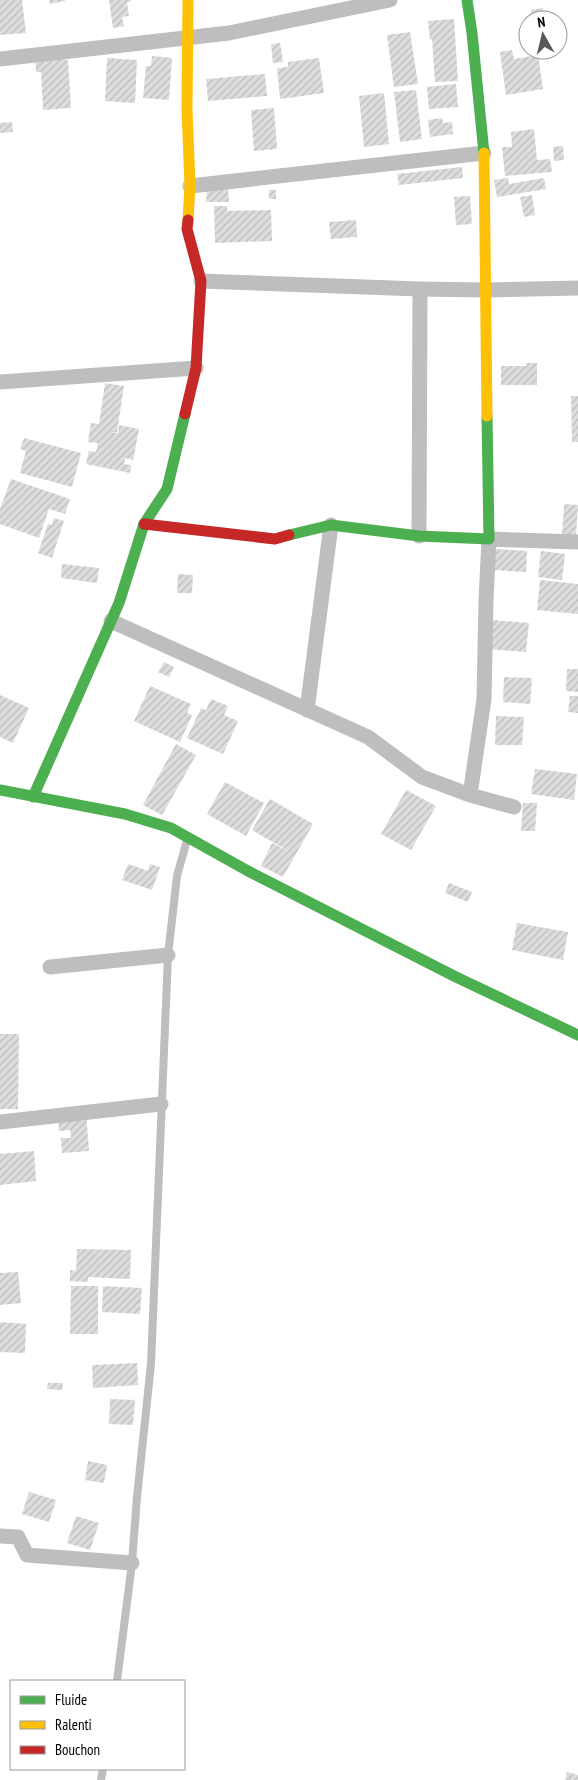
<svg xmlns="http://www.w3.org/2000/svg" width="578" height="1780" font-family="'PT Sans Narrow',sans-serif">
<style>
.building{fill:url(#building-hatch)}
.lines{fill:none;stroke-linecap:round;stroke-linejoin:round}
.lane{stroke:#bebebe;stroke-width:8}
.street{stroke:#bebebe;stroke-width:15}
.fast{stroke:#4caf50;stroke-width:11}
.slow{stroke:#ffc107;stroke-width:11}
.jam{stroke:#c62828;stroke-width:11}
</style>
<defs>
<pattern id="building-hatch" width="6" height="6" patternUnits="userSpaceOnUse" patternTransform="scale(1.25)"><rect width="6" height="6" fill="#ddd"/><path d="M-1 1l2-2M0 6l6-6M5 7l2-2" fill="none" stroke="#bcbcbc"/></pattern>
</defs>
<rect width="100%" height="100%" fill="#fff"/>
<path class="building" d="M0,0h22l4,33 -26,2z
M49,0h16v1l-15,3z
M109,0h21l1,2h-4l2,14 -7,1 2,9 -11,2z
M543,8l1,12h-12l-1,-10z
M454,19l4,62 -23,1 -3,-43 -2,1 -2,-19z
M410,32l8,52 -24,3 -7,-52z
M280,43l3,19 -10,1 -2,-19z
M512,50l2,9 24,-4 5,34 -37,6 -6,-43z
M65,56v4h3l3,48 -28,2 -2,-38h-5l-1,-14z
M152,56l20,2 -3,42 -26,-2 3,-32h5z
M107,58l30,2 -2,43 -30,-2z
M319,58l5,35 -44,6 -3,-31 11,-1v-5z
M265,74l2,22 -59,5 -2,-22z
M456,84l2,23 -29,2 -2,-22z
M416,90l6,49 -22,3 -6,-50z
M384,93l5,51 -25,3 -5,-51z
M274,108l3,41 -23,2 -3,-41z
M442,118l1,5 9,-1 1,12 -23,3 -2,-17z
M12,122l1,10 -13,1v-10z
M534,129l3,31 13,-1 2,13 -47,4 -3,-29h10l-1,-15z
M563,146l1,14 -10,1 -1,-14z
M462,167l1,11 -64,7 -2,-11z
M508,178l1,6 35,-6 2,11 -49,8 -3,-17z
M207,189h21l1,13h-23z
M269,190h7v9h-7z
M532,195l3,20 -11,2 -4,-20z
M470,196l2,28 -16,1 -2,-28z
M214,206h13v5l44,-1 1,31 -57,2z
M356,220l1,17 -26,2 -2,-17z
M526,363h11v22h-36v-19h26z
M105,383l19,3 -7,46h-6l7,1 1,-8 20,4 -6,31 -8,-2 -1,6 7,1 -1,8 -44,-9 3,-13 7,1 2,-9 -10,-1 3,-19 8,1z
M571,396h7v46h-6z
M24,438l57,15 -9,34 -52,-14 6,-22 -6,-2z
M11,479l59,20 -5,15 -16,-5 -10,29 -39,-14v-15z
M564,504l14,1 -2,32 -14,-1z
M54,518l10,3 -12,37 -14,-5 10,-29 4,1z
M494,549l33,2 -1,21 -33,-2z
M541,551l24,3 -3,26 -24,-3z
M62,564l37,4 -2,15 -36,-5z
M178,574l15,1 -1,18h-15z
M540,580l38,4v30l-41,-4z
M491,620l38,3 -3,29 -38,-3z
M164,662l10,5 -5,10 -11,-5z
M567,669h11v23l-12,-1z
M504,677l28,1 -2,26 -27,-2z
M150,686l41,18 -4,9 5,2 -12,27 -46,-21z
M0,695l29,13 -16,35 -13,-6z
M570,696h8v17l-10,-1z
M211,699l17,7 -4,9 14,6 -15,33 -36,-16 14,-30 5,2z
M496,716l28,1 -2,28h-27z
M176,744l20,11 -34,60 -19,-10z
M535,769l42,5 -3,26 -43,-6z
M225,782l39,21 -18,33 -39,-22z
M406,790l30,16 -25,44 -30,-16z
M270,799l43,25 -30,53 -22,-11 11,-23 18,9 -38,-22z
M523,803h14l-2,28h-14z
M128,864l20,7 2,-7 10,3 -8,23 -30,-10z
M449,883l23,9 -4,10 -23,-9z
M517,923l51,9 -5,28 -51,-10z
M0,1034h19l-1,75h-18z
M86,1112l3,39 -27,2 -1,-15h10l-1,-8 -11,1 -1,-17z
M34,1151l2,30 -36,4v-31z
M77,1249l54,1 -1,29 -42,-2v5l-18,-1v-11l6,1z
M18,1272l3,31 -21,2v-32z
M71,1286h27v48h-28z
M103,1286l39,2 -2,26 -38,-2z
M0,1322l26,2 -1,29 -25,-1z
M137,1363l1,22 -45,3 -1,-23z
M48,1383h15l-1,7 -15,-1z
M110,1399l25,1 -2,25 -24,-1z
M88,1461l19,4 -3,18 -19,-3z
M29,1492l27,8 -7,22 -27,-8z
M76,1516l23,7 -9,27 -23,-7z
M567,1772l11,3v5h-13z"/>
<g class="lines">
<path class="lane" d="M117,1681l15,-118 5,-66 14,-133 17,-409 9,-79 10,-36
M101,1780l2,-11"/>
<path class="street" d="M0,59l229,-26 161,-33
M190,186l294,-33
M201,281l219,8 65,1 93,-2
M0,382l196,-14
M419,536l1,-247
M111,621l257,116 54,40 48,18 44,12
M307,710l24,-185
M470,795l14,-96 2,-99 3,-61 89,3
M50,967l118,-12
M0,1122l161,-18
M0,1536l18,1 9,18 105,8"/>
<path class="fast" d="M467,0l5,33 12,120
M289,535l42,-10 88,11 70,3 -2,-123
M0,790l125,24 46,14 77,43 208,106 122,58
M33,797l86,-194 25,-79 23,-35 18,-75"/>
<path class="slow" d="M484,153l3,263
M188,220l2,-34 -3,-77 1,-109"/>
<path class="jam" d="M185,414l11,-46 5,-87 -14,-52 1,-9
M144,524l131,15 14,-4"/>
</g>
<rect x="10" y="1680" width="175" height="90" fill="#ffffff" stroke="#999999"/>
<rect x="20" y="1696" width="25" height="8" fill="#4caf50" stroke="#999999"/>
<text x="55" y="1705" font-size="15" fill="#000000">Fluide</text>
<rect x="20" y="1721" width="25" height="8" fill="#ffc107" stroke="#999999"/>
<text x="55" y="1730" font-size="15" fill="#000000">Ralenti</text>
<rect x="20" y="1746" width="25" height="8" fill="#c62828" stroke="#999999"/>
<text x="55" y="1755" font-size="15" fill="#000000">Bouchon</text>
<g transform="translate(543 35) rotate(352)"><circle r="24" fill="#ffffff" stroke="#999999"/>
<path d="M0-4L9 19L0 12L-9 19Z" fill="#595959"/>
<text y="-8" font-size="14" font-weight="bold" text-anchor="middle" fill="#000000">N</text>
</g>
</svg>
